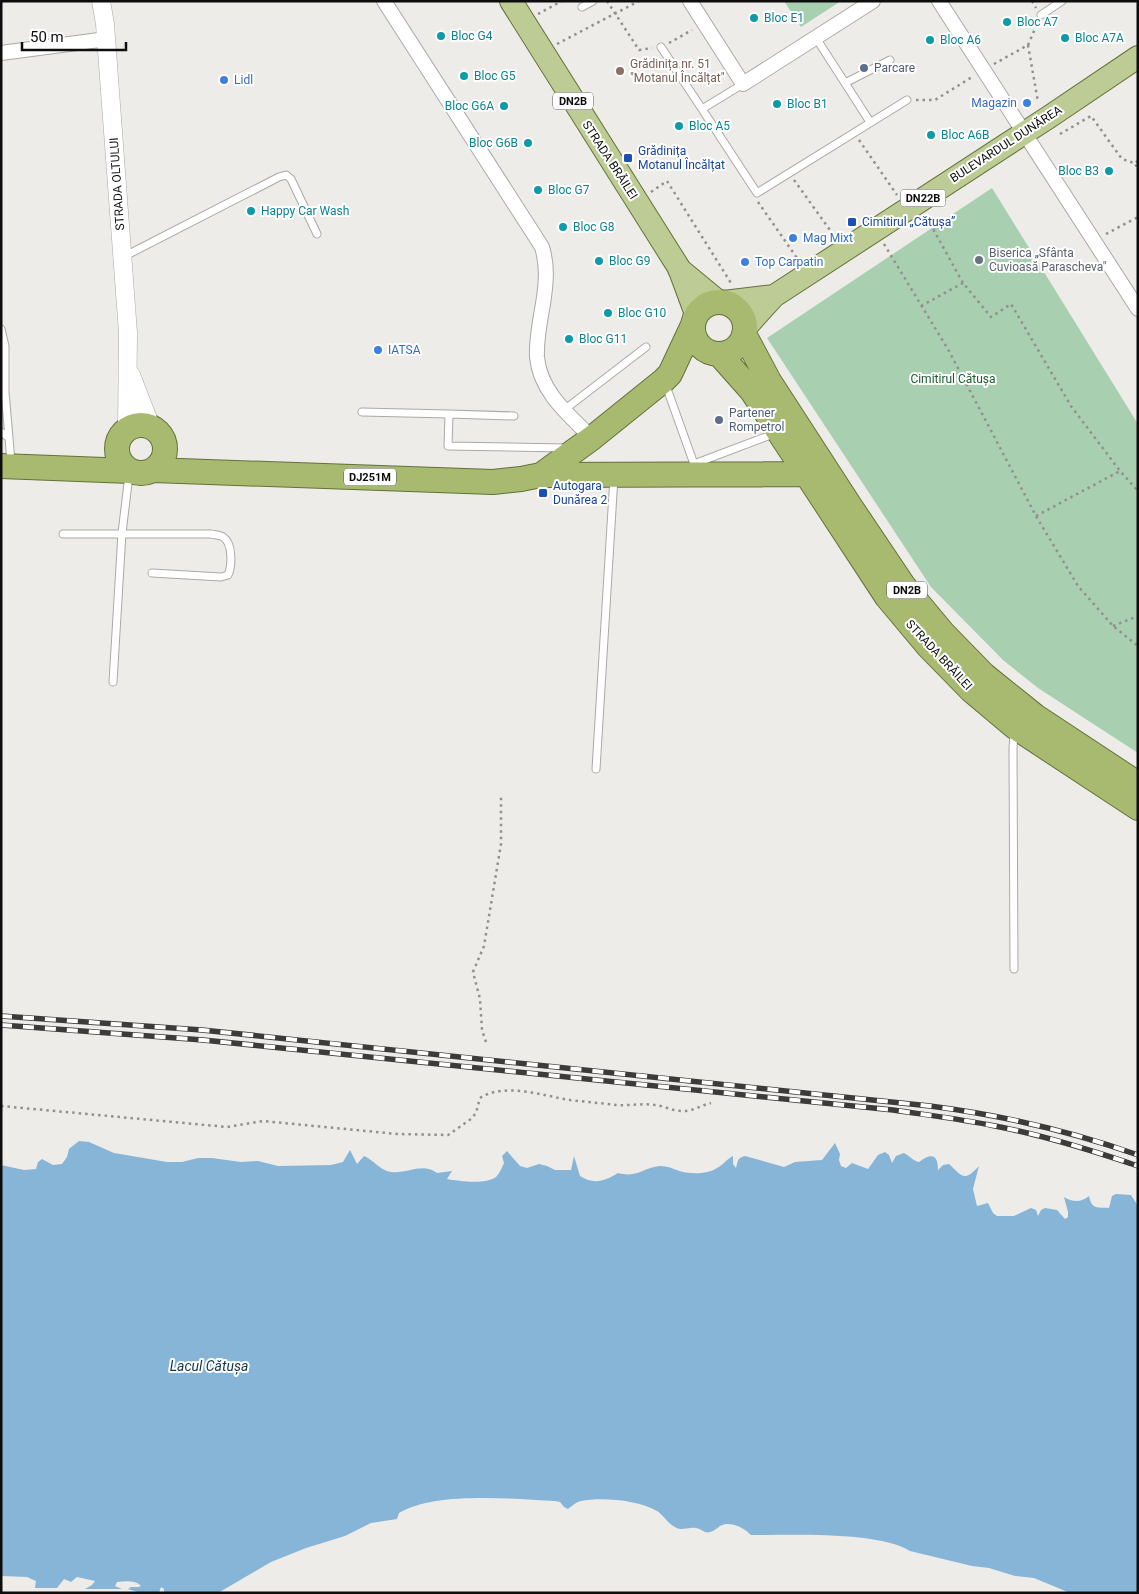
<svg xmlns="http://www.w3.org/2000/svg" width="1139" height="1594" font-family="Roboto,sans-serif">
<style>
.green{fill:#a8cfaf}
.water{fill:#87b5d7}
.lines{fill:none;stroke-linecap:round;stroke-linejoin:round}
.service-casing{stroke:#aba9a6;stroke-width:9}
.minor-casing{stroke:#aba9a6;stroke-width:16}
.tertiary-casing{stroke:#aba9a6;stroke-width:19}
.primary-casing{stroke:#637237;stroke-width:24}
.trunk-casing{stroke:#637237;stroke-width:26}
.path{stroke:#92908e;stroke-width:2.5;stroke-dasharray:2.5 4;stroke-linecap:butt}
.service{stroke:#fff;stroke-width:7}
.minor{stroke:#fff;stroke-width:14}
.tertiary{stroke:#fff;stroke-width:18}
.primary{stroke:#bdcb94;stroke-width:22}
.trunk{stroke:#a7ba70;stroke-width:24}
.rail-casing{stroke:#3c3b3a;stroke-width:5.5}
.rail{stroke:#fff;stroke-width:4;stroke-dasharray:11;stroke-linecap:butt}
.culture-dot{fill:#0f9aa8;stroke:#fff;stroke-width:2}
.service-dot{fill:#5c6f8a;stroke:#fff;stroke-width:2}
.education-dot{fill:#8d6e63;stroke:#fff;stroke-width:2}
.shop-dot{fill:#3f7fe0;stroke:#fff;stroke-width:2}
.transit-dot{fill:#1a4fb4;stroke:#fff;stroke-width:2}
.worship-dot{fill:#6b7280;stroke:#fff;stroke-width:2}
.labels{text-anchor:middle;stroke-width:4;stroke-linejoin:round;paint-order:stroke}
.shield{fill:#fff;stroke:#565656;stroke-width:1}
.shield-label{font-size:11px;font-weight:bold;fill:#0e0d0d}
.culture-label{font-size:12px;fill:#0d838f;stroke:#fff;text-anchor:start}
.education-label{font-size:12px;fill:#785e54;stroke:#fff;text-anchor:start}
.service-label{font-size:12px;fill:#4e5e75;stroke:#fff;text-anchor:start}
.shop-label{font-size:12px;fill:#366cbe;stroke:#fff;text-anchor:start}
.street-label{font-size:12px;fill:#0e0d0d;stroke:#fff}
.transit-label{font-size:12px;fill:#164399;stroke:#fff;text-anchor:start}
.worship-label{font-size:12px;fill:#5b616d;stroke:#fff;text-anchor:start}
.park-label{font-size:12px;fill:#195b2e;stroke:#fff}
.water-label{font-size:14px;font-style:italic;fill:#0e334a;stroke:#fff}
</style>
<rect width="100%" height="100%" fill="#eeece9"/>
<path class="green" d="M784,1h57l-40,26z
M992,188l146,236v329l-100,-65 -35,-28 -72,-73 -164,-249z"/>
<path class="water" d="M79,1141l10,1 25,11 53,9h15l16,-4h14l29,4 17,-1 20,5 53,-1 12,-3 7,-12 7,14 7,-8c10,4 15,14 27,16 17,2 31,-10 46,1l15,-2 -5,8c12,2 38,6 49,-2 4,-4 6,-10 8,-14l-2,-7 5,-5 13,15 7,2 12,-4 8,2 8,4h16l3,-14 6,20c14,9 25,5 38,-3 20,5 24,-5 42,-7 9,0 15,4 23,6 9,2 26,2 34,-4 6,-3 10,-9 16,-12v8l3,4c2,-7 1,-10 9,-12l39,11 11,-5 27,-2 13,-17 5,11 -1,6 2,6 5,2 6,-5 16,6 10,-14 7,-3 4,3 3,8 4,-7 8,-3c6,3 9,8 15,9 12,-9 19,-8 19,8l5,-5 6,-1c14,13 15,18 30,2l-6,23 4,17 11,-3 5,10 4,3h17l17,-8 5,2 2,6 3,-6 4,-2 12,2 8,9 3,-2v-5l-4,-15c8,5 17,6 25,-1 3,14 8,11 20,12l3,-12 4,-2 15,1 7,11v387h-68l-36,-15 -19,-2 -26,-8 -17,-2 -62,-15c-31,-20 -120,-16 -159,-16 -7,-7 -21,-15 -31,-9 -3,2 -6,5 -10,6 -5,2 -8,-3 -14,-4 -5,-1 -10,1 -15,1 -11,-1 -16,-13 -24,-18 -19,-11 -55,-14 -76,-10 -5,1 -9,5 -13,8l-4,-2 -4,-5 -5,-1c-42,-2 -120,-10 -156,12l-2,6 -26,4 -26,13 -39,12 -35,14 -53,31h-54v-4l-3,-2 -2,6h-19l-12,-4 3,-2h7l3,-1c-5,-6 -16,-5 -24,-4l-2,4 7,3h-37l7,-4 3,-4 -18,-4 -6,5 -7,-3 -7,9h-22l1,-7 -9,-4 -26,-1v-411l23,5 12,-1 2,-7 4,-3 11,6 9,-1 5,-7 2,-8z"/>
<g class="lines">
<g class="service-casing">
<path id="service" d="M582,7l11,-6
M1041,15l21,-14
M816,38l29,45
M661,47l41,62 41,-25
M702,109l55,84 150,-93
M870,122l-25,-39 45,-23
M123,257l156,-80 7,-2 5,4 26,55
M1,329l4,17v46l4,46
M665,383l29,81 82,-31
M564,410l82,-63
M362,412l87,2
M514,416l-65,-2 -1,32 118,2
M1,432l8,6 2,25
M63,534h148c4,1 9,1 12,3 10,6 9,29 5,38l-7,2 -69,-4
M113,682l9,-149 7,-58
M1014,732l-1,16 1,221
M596,769l18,-292"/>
</g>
<g class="minor-casing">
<path id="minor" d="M384,1l158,246c6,20 4,37 1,57 -3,17 -7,36 -6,53 3,35 32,58 55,81
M690,1l53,83 130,-83
M939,1l199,308
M1,53l106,-14"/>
</g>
<g class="tertiary-casing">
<path id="tertiary" d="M101,1l4,23 23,309 -1,96
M131,375l20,52"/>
</g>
<g class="primary-casing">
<path id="primary" d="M511,1l168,267 17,46
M679,269l40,33
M724,302l50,-6
M745,328l29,-32 275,-179 89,-60"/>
</g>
<g class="trunk-casing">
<path id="trunk" d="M693 328a26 26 0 1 1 52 0a26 26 0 1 1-52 0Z
M744,334l25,47 81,125 53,79 40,48 41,42 51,41 103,68
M720,355l32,36 135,206 41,49 43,44 44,37 123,81
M117 449a24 24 0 1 1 48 0a24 24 0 1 1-48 0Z
M1,466l129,5
M153,470l340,12 28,-3 20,-4 51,-37 72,-58 6,-6 22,-47
M541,475l266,-1"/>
</g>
<path class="path" d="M607,1l32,49 13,-2
M1032,1l4,7
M538,14l24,-13
M669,43l23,-13
M557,44l82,-43
M1028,45l10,57
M994,64l34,-19 9,-21
M916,100h19l37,-23
M1060,134l31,-18 31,43 12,4
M859,140l38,55
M1138,161l-4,2 4,5
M794,180l41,57
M651,192l16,-11 64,102
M758,202l39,56
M927,218l36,65 28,34 20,-13 60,102 49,65 18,20
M1106,234l32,-17
M884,244l65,107 87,165 42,70 35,40 25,20
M921,306l42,-23
M1036,516l84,-45
M1113,626l25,-10
M486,1042l-4,-12 -2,-31 -7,-27 11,-26 17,-102v-50
M1,1106l226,21 36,-6 134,13 51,1 23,-16 5,-6 4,-15c24,-16 64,-2 90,2 16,2 31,3 46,5 13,1 26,-2 39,0 9,1 18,6 26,6 11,1 20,-6 30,-8"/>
<use href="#service" class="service"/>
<use href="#minor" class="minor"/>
<use href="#tertiary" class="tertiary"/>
<use href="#primary" class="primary"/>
<use href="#trunk" class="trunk"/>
<g class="rail-casing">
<path id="rail" d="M1,1016l201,14 728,76c71,9 140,25 208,49
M1,1025l202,15 690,70c34,5 68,9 102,16 48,9 96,24 143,40"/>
</g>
<use href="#rail" class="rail"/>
</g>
<g class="culture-dot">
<circle cx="754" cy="18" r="5"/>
<circle cx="1007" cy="22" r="5"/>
<circle cx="441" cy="36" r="5"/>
<circle cx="1065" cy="38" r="5"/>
<circle cx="930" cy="40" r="5"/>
<circle cx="464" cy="76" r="5"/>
<circle cx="777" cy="104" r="5"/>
<circle cx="504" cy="106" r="5"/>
<circle cx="679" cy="126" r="5"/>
<circle cx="931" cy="135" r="5"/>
<circle cx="528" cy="143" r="5"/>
<circle cx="1109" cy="171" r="5"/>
<circle cx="538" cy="190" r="5"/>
<circle cx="251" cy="211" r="5"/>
<circle cx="563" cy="227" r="5"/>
<circle cx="599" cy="261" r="5"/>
<circle cx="608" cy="313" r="5"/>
<circle cx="569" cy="339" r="5"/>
</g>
<g class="service-dot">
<circle cx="864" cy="68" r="5"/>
<circle cx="719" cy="420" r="5"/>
</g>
<circle class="education-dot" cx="620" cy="71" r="5"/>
<g class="shop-dot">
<circle cx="224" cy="80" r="5"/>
<circle cx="1027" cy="103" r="5"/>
<circle cx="793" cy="238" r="5"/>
<circle cx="745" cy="262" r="5"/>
<circle cx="378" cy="350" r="5"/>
</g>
<g class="transit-dot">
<rect x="623" y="153" width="10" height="10" rx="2.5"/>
<rect x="847" y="217" width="10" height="10" rx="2.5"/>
<rect x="538" y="488" width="10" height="10" rx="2.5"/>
</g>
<circle class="worship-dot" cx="979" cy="260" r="5"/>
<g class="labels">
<g class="shield">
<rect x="553" y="92.5" width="40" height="17" rx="4"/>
<rect x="900.5" y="189.5" width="45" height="17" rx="4"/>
<rect x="344" y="468.5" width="52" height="17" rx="4"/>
<rect x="887" y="581.5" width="40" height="17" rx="4"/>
</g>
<g class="shield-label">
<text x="573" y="105">DN2B</text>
<text x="923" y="202">DN22B</text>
<text x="370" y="481">DJ251M</text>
<text x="907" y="594">DN2B</text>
</g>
<g class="culture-label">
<text x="764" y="22">Bloc E1</text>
<text x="1017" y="26">Bloc A7</text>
<text x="451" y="40">Bloc G4</text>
<text x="1075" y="42">Bloc A7A</text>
<text x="940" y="44">Bloc A6</text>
<text x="474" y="80">Bloc G5</text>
<text x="787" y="108">Bloc B1</text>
<text x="494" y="110" text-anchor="end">Bloc G6A</text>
<text x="689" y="130">Bloc A5</text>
<text x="941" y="139">Bloc A6B</text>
<text x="518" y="147" text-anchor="end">Bloc G6B</text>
<text x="1099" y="175" text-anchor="end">Bloc B3</text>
<text x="548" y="194">Bloc G7</text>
<text x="261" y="215">Happy Car Wash</text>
<text x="573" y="231">Bloc G8</text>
<text x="609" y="265">Bloc G9</text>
<text x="618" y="317">Bloc G10</text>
<text x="579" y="343">Bloc G11</text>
</g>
<g class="education-label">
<text x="630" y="68">Grădinița nr. 51<tspan x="630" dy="14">"Motanul Încălțat"</tspan></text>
</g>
<g class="service-label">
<text x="874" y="72">Parcare</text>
<text x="729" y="417">Partener<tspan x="729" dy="14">Rompetrol</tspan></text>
</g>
<g class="shop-label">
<text x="234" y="84">Lidl</text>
<text x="1017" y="107" text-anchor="end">Magazin</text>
<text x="803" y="242">Mag Mixt</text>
<text x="755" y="266">Top Carpatin</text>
<text x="388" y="354">IATSA</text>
</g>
<g class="street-label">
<text transform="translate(1006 144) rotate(-33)" y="4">BULEVARDUL DUNĂREA</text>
<text transform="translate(610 160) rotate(57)" y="4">STRADA BRĂILEI</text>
<text transform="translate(117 184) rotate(-94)" y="4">STRADA OLTULUI</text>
<text transform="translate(939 655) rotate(47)" y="4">STRADA BRĂILEI</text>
</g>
<g class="transit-label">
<text x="638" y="155">Grădinița<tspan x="638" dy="14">Motanul Încălțat</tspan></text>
<text x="862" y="226">Cimitirul „Cătușa”</text>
<text x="553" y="490">Autogara<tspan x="553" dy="14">Dunărea 2</tspan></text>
</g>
<g class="worship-label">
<text x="989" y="257">Biserica „Sfânta<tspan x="989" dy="14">Cuvioasă Parascheva"</tspan></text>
</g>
<g class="park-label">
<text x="953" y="383">Cimitirul Cătușa</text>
</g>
<g class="water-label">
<text x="209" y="1371">Lacul Cătușa</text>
</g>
</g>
<rect width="1139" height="1594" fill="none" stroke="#0e0d0d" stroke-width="5"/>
<path d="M22 42v8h104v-8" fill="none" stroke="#0e0d0d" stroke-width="2.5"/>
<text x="30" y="42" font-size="15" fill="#0e0d0d" stroke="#ffffff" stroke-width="4" paint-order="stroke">50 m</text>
</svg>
